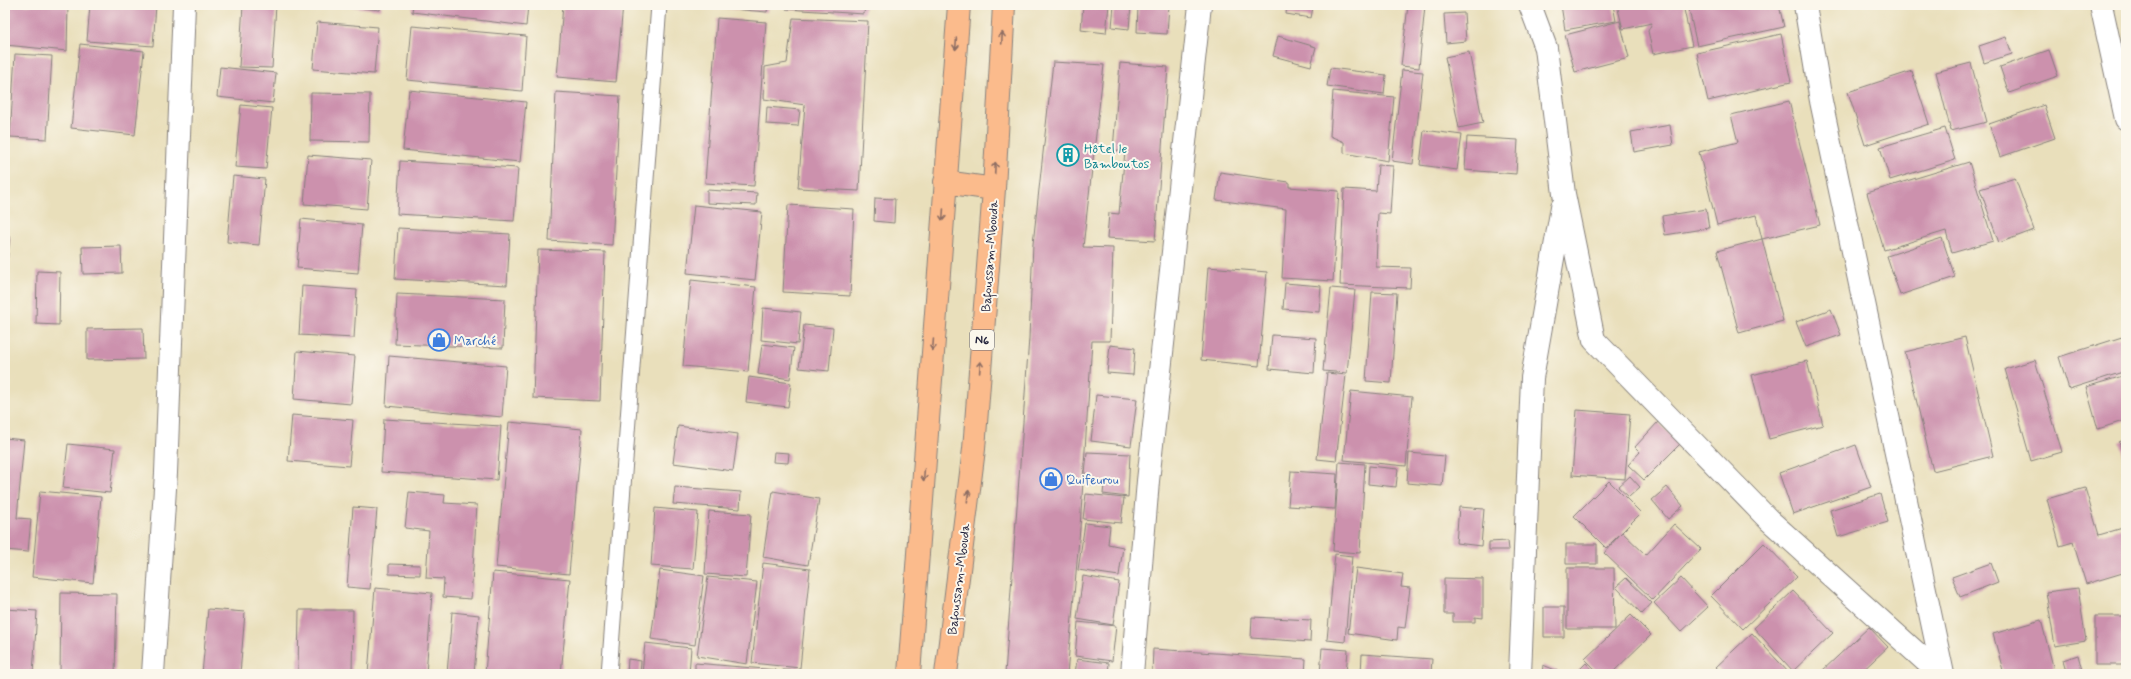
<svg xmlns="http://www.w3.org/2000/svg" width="2131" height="679" font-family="Mynerve,sans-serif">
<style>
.building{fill:#cc91ad}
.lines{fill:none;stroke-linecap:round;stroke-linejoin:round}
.service-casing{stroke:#86807b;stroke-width:17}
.minor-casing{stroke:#86807b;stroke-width:24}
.tertiary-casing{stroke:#86807b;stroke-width:24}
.trunk-casing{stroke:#86807b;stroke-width:24}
.service{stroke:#fff;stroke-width:15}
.minor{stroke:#fff;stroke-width:22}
.tertiary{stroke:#fff;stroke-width:22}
.trunk{stroke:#fbbb8c;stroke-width:22}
.oneway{stroke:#8e6e64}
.labels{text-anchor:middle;stroke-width:4;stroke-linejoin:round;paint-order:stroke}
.shield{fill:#fbf7ec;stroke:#636270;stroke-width:1}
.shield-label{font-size:12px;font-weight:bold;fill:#22223b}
.culture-label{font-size:13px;fill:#0d838f;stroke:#fbf7ec;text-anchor:start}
.street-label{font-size:13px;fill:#22223b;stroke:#fbf7ec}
.shop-label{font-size:13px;fill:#366cbe;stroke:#fbf7ec;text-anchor:start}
</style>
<rect width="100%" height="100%" fill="#fbf7ec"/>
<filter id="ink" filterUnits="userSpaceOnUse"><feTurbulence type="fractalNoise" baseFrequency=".025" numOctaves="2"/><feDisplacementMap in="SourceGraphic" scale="8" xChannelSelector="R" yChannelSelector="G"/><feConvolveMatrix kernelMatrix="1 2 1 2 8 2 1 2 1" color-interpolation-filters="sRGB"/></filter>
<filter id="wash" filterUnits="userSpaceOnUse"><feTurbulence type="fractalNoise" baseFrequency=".012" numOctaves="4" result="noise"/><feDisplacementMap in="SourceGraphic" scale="16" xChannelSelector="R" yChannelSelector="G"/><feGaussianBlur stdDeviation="0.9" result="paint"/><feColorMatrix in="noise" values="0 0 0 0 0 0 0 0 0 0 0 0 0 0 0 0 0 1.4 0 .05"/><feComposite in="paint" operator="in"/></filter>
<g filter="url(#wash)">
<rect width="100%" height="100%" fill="#e9dfbb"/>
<g id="blocks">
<path class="building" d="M5,5h63l-1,46 -62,-6z
M90,5h66l-3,41 -66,-5z
M243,5h33l-4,63 -33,-1z
M336,5h45l-1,5z
M413,5h115l-2,21 -114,-14z
M563,5h60l-7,77 -59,-5z
M719,5h49l-1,7 -48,-4z
M787,5h78l-1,9 -78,-5z
M1083,5h26l-3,28 -25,-3z
M1114,5h17l-2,24 -17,-2z
M1138,5h31l-2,29 -30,-2z
M1287,5l26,2 -2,11 -25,-4z
M1408,5h17l-6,63 -18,-2z
M1561,5h52l3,16 -51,9z
M1617,5h66l9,41 -39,8 -5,-23 4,-8 -29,6z
M1688,5h91l5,22 -87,19z
M1464,13l2,28 -20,2 -2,-29z
M717,18l49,4 -12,164 -49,-3z
M793,18l75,3 -9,170 -61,-3 7,-83 -41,-6 1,-32 22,-4z
M1620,21l9,37 -54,14 -10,-37z
M317,22l61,5 -4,47 -61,-5z
M412,26l114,10 -4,55 -115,-11z
M1781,34l10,48 -83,19 -11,-48z
M1278,36l38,11 -5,19 -38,-10z
M2006,37l6,17 -28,9 -5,-17z
M80,44l64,7 -9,84 -64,-7z
M2049,50l9,26 -49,17 -9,-26z
M1469,52l14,71 -24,5 -14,-71z
M15,54l37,2 -5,83 -37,-2z
M1053,62l51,3 -21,182 30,1 -3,93h-18l-12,187 -13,146h-62l24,-336 4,-94z
M1120,63l48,4 -13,174 -48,-3 2,-25 10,1 6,-63 -12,-1z
M1971,63l16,59 -36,9 -15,-59z
M220,67l56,6 -3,30 -56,-6z
M1330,68l56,7 -2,19 -57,-8z
M1402,70l21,2 -10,92 -21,-3z
M1912,71l17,53 -64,21 -17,-53z
M409,90l117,12 -6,60 -117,-12z
M1333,91l61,6 -6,64 -44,-8v-11l-14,-6z
M556,92l64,4 -8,149 -63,-4z
M311,93l59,1 -1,48 -59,-1z
M1789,101l31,124 -58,14 -6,-24 -39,10 -18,-73 39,-10 -7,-27z
M241,105l31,3 -6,61 -31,-2z
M2044,105l11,33 -55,19 -11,-33z
M767,107l33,3 -2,16 -32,-2z
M1670,125l3,20 -39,7 -3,-20z
M1945,128l10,32 -65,20 -10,-33z
M1424,130l38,5 -5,35 -37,-5z
M1467,137l51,3 -2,34 -51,-4z
M308,155l63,5 -4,49 -63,-5z
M400,161l118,7 -4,53 -117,-7z
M1969,162l24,79 -41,12 -6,-22 -62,19 -17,-57z
M1378,165l15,1 -3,48 -12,-1 -2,54 35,1 -1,20 -70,-3 4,-96 32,2z
M1220,172l69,10v5l50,4 -6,90 -51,-3 4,-69 -70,-9z
M233,176l32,3 -6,66 -32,-3z
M2015,178l19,52 -35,13 -19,-54z
M707,190l50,3 -1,12 -49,-2z
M875,198l20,1 -1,24 -20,-2z
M694,205l68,7 -7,68 -68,-7z
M788,205l66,4 -4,87 -67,-4z
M1706,209l3,19 -44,7 -3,-19z
M301,219l61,6 -4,48 -61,-5z
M398,228l112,6 -3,51 -112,-6z
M5,237h5l-4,34h-1z
M1942,238l13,39 -55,18 -13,-39z
M1762,239l21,82 -44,12 -22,-82z
M121,246l1,27 -39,1 -1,-27z
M538,250l67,2 -5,149 -67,-3z
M1208,267l59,5 -8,94 -58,-6z
M37,271l23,1 -1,53 -23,-1z
M691,280l65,7 -8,85 -65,-6z
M1285,283l36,3 -2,26 -36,-3z
M302,286l55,4 -3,48 -55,-3z
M1331,288l24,2 -8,83 -24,-2z
M1372,292l25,1 -6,90 -25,-2z
M397,294l108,5 -2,49 -108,-4z
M763,308l38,4 -3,32 -37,-4z
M1831,309l10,26 -35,12 -10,-25z
M804,325l29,3 -4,43 -30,-3z
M143,328l1,31 -57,1v-31z
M1272,335l44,3 -2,35 -45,-4z
M1965,337l28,119 -60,15 -28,-119z
M2122,337l4,14v20l-57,18 -10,-32z
M762,344l32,4 -4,31 -32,-5z
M1110,345l25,3 -2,27 -26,-2z
M297,351l58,5 -4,48 -57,-5z
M389,356l117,10 -4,51 -116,-11z
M2035,360l27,92 -31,9 -26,-92z
M1807,361l16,64 -54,14 -17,-64z
M1327,373l19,2 -10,86 -19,-2z
M2126,375v45l-28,9 -12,-42z
M749,377l42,6 -3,24 -42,-5z
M1351,391l61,6 -6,69 -62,-6z
M1096,395l41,4 -6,47 -40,-5z
M1577,410l53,4 -5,65 -53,-4z
M292,415l61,5 -4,46 -61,-5z
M384,419l117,7 -4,54 -116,-8z
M509,422l73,7 -13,145 -73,-7z
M1658,422l22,22 -36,36 -16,-15 12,-13 -5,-5z
M678,426l60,8 -5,37 -60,-8z
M5,438l19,2 -7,78 14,1 -3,33 -23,-2z
M2126,439v24l-7,-21z
M68,444l47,5 -5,44 -47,-5z
M1856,445l15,42 -78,27 -14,-41z
M774,452l15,1 -1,10 -15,-1z
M1087,452l43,2 -2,43 -25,-3 1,-9 -20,-1z
M1409,453l36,3 -3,30 -35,-3z
M1339,462l26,2 -5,89 -27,-2z
M1369,466l29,3 -2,18 -28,-3z
M1291,471l46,3 -2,35 -47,-3z
M1630,476l10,11 -11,10 -11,-10z
M1609,481l32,32 -35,35 -32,-32z
M675,487l66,5 -1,17 -67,-5z
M1667,487l16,19 -15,13 -16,-19z
M2085,488l14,47 27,-8v45l-40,12 -13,-42 -13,4 -13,-47z
M40,491l61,6 -8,86 -61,-6z
M773,491l46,8 -11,66 -45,-8z
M409,492l36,3 -1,8 33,2 -6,94 -28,-2 1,-18 -18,-1 3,-47 -24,-3z
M1086,494l38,4 -3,25 -38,-4z
M1880,494l8,28 -50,15 -8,-27z
M353,507l24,2 -7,80 -23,-2z
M1459,507l25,2 -3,37 -25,-3z
M655,508l43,4 -5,57 -42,-3z
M709,511l42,3 -5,63 -41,-3z
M1085,523l25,3 -2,18 15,3 -4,29 -41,-6z
M1674,524l27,25 -48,51 -49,-47 18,-21 24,23z
M1508,541l1,9h-20v-8z
M1764,543l33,34 -54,52 -32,-33z
M1566,544h31v20h-31z
M1335,554l17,2 -7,86 -18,-2z
M763,563l47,6 -10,99 -48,-5z
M1991,563l7,19 -38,15 -8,-20z
M389,564l31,1v10l-31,-1z
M1356,568l47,6 -2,13 9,1 -5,40 -7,-1 -1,13 -49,-7z
M1567,568h47l1,61h-48z
M660,570l44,6 -9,69 -44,-6z
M493,572l77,7 -9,95h-76z
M1083,576l36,6 -6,43 -36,-6z
M708,577l49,5 -10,82 -50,-8z
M1444,578l39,1v39l-8,-1v5h-22v-8h-9z
M1626,578l26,25 -10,11 -26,-27z
M1681,578l27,29 -27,25 -27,-29z
M375,588l57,5 -6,81h-58z
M2078,588l8,53 -31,5 -9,-54z
M1793,591l40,42 -40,38 -39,-43z
M61,593l56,1 -2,80h-55z
M1544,607h20v30h-20z
M5,609l32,2 -4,63h-28z
M208,609l37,3 -5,62h-38z
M299,610h54l-1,64h-54z
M452,612l27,3 -5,59h-27z
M1631,615l20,20 -40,39h-11l-15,-15z
M2095,616h31v49h-31z
M1252,617l59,3 -1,22 -59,-4z
M2041,620l14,54h-51l-11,-40z
M1078,622l38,4 -4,35 -37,-5z
M1869,627l19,20 -29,27h-34l-3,-3z
M1752,633l38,41h-67l-7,-7z
M645,643l46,5 -2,26h-47z
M1322,648l26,2 -2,24h-26z
M1153,649l153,10 -1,15h-153z
M1362,654l70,5 -1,15h-70z
M2078,655l5,19h-16l-4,-14z
M628,659l13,2 -1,13h-13z
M1077,659l32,4 -1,11h-33z
M695,663l81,7v4h-81z
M1586,663l10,11h-21z
M1543,665l22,9h-23z
M783,670l34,3v1h-35z"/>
</g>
</g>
<g filter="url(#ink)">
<use href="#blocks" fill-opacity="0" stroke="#86807b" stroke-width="1"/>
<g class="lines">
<g class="service-casing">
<path id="service" d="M609,674l50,-669"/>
</g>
<g class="minor-casing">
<path id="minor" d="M1530,5l16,43 18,146 30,146 175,180 171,154
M1805,5l16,96 122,573
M2101,5l25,114
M1132,674l16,-193 52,-476
M1520,674l12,-296 30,-171"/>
</g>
<g class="tertiary-casing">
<path id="tertiary" d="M153,674l13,-201 18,-468"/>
</g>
<g class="trunk-casing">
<path id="trunk" d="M945,182l49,7
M909,674l50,-669
M946,674l28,-225 20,-260 10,-184"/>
</g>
<use href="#service" class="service"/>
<use href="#minor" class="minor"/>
<use href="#tertiary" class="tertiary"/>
<use href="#trunk" class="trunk"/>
</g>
<defs><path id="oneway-shaft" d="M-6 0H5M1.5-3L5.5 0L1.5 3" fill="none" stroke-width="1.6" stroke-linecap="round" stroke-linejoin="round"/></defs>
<g class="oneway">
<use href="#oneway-shaft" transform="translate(1002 38) rotate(-87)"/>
<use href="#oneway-shaft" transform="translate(956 44) rotate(94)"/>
<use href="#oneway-shaft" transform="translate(995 168) rotate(-87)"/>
<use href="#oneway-shaft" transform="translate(943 215) rotate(94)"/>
<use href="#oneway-shaft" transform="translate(933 345) rotate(94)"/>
<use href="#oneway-shaft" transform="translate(980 367) rotate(-86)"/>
<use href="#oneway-shaft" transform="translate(924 475) rotate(94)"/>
<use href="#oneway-shaft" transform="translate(968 496) rotate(-83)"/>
</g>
</g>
<defs>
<g id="building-ring" transform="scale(1.15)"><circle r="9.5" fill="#fbf7ec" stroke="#0f9aa8" stroke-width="1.5"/><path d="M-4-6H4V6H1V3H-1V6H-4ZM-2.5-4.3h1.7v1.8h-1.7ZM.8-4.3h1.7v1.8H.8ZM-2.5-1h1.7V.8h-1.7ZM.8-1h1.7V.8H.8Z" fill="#0f9aa8"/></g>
<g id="shop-ring" transform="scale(1.15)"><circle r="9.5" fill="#fbf7ec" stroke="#3f7fe0" stroke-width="1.5"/><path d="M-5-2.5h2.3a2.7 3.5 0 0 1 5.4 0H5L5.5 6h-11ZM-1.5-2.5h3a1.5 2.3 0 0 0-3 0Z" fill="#3f7fe0"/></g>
</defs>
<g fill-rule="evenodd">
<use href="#building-ring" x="1068" y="155"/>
<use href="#shop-ring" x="439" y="340"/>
<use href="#shop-ring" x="1051" y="479"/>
</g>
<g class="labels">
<rect class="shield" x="970" y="330" width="24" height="20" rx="3"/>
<g class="shield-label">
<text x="982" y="344">N6</text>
</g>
<g class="culture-label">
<text x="1084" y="153">Hôtel le<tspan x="1084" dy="15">Bamboutos</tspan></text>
</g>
<g class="street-label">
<text transform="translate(989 256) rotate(-86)" y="5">Bafoussam-Mbouda</text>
<text transform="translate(958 579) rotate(-83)" y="5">Bafoussam-Mbouda</text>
</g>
<g class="shop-label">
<text x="454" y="345">Marché</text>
<text x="1066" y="484">Quifeurou</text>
</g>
</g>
<rect width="2131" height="679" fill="none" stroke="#fbf7ec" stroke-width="20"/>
</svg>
